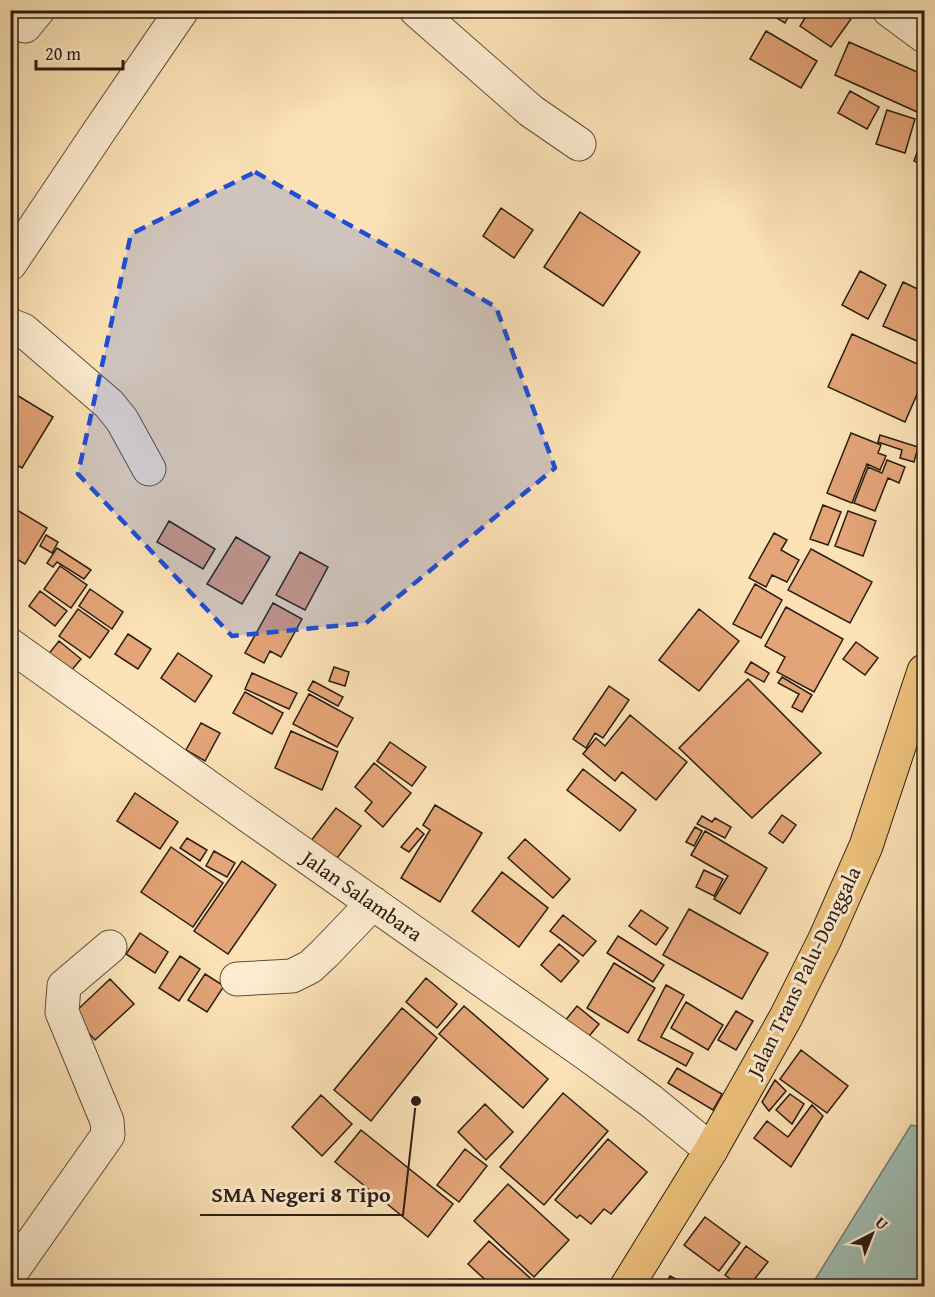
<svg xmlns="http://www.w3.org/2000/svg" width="935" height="1297" font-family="'Gentium Book Plus',serif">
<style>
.water{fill:#9fbdb2;stroke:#717d72;stroke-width:1.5}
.building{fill:#e3a477;stroke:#2c1d12;stroke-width:1.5}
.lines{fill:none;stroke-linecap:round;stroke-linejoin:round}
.minor-casing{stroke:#604e3b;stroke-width:35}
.highway-casing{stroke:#2c1d12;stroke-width:35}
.minor{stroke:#fdecd0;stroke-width:33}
.highway{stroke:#eec17b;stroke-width:33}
.marked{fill:#1d4ed8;fill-opacity:0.2;stroke:#1d4ed8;stroke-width:4.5;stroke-dasharray:12 8;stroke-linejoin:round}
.labels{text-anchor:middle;stroke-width:6;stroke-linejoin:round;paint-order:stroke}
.street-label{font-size:21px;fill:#2c1d12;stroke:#fdecd0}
.leader{fill:none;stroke:#2c1d12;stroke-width:2}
.callout-dot{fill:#2c1d12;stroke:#fdecd0;stroke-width:2}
.callout-label{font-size:22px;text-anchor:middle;font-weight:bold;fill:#2c1d12;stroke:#fdecd0;stroke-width:6;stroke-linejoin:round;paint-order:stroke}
</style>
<rect width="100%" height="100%" fill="#fce2b6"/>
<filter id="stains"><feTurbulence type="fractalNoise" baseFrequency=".00333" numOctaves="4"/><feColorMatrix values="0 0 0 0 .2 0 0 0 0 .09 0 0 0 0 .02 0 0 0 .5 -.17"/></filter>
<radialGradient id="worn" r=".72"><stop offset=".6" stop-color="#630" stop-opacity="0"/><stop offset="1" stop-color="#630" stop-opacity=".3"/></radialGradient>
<path class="water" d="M911,1125l13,3v158h-113z"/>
<path class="building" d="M763,10h29l-7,13z
M810,10h28l13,9 -20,28 -31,-21z
M766,31l51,30 -16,27 -51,-29z
M849,42l75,33v40l-89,-40z
M850,91l29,16 -12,22 -29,-16z
M887,110l28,9 -10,34 -29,-9z
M924,134v32l-10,-5z
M501,208l32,22 -19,28 -31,-22z
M580,212l60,40 -37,54 -59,-39z
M860,271l26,14 -18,34 -26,-14z
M903,282l21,10v52l-41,-18z
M852,334l72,33v11l-19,44 -77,-35z
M10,391l43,26 -31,51 -12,-7z
M851,433l30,12 -3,8 8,3 -6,14 -13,-6 -15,39 -25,-10z
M880,435l38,12 -4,15 -14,-4 2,-8 -24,-8z
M887,460l18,7 -6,16 -11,-5 -13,33 -21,-8 14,-36 14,6z
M823,505l18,7 -13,33 -18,-6z
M12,507l35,21 -22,36 -15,-9v-46z
M848,511l28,10 -13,35 -28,-10z
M169,521l46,28 -12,20 -46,-27z
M774,533l13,7 -6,10 18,10 -12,22 -15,-7 -6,12 -17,-9z
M46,535l12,7 -6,11 -12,-7z
M236,537l34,20 -28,47 -35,-20z
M57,548l34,22 -7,9 -27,-17 -4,5 -6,-4z
M811,549l61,33 -22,41 -62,-33z
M300,552l28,15 -23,43 -29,-15z
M60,566l27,19 -16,23 -27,-19z
M755,584l27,16 -21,38 -28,-14z
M90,589l33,23 -11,17 -33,-23z
M40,591l27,20 -12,15 -26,-20z
M273,603l29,16 -21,38 -11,-6 -6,12 -19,-10z
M786,607l57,32 -29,53 -37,-20 8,-15 -20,-11z
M78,609l31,22 -19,27 -31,-22z
M699,609l40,32 -40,50 -40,-31z
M128,634l23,15 -13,20 -23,-15z
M59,641l22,18 -12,14 -22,-17z
M856,642l22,16 -13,17 -22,-16z
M178,653l34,23 -17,26 -34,-24z
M751,662l18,11 -5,9 -19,-10z
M334,667l15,5 -4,14 -16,-5z
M252,673l45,20 -8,16 -44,-20z
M782,677l30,18 -10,17 -10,-5 7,-13 -21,-11z
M748,679l73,74 -69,65 -73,-70z
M313,681l30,16 -5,9 -30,-16z
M609,686l20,14 -26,38 -8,-5 -9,15 -13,-9z
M245,692l38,21 -11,21 -39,-21z
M309,694l44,24 -16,29 -44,-23z
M630,715l57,47 -31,38 -34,-28 -7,9 -32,-27 13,-16 9,8z
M201,723l19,10 -15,28 -19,-11z
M291,731l47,21 -16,38 -47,-22z
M390,742l36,25 -14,19 -35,-25z
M374,763l37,30 -28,34 -18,-16 7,-9 -17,-15z
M583,769l53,41 -16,21 -53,-41z
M135,793l43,29 -18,27 -43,-28z
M435,805l47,28 -42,69 -39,-24 29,-48 -7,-5z
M336,808l25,18 -29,39 -25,-19z
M782,815l14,10 -13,18 -14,-10z
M702,816l10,6 3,-4 16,9 -6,11 -28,-14z
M695,827l7,4 -8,15 -8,-4z
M417,828l7,6 -15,18 -8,-5z
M705,831l62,37 -27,46 -26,-15 14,-23 -37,-21z
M187,838l20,12 -7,11 -20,-13z
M525,839l45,40 -17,19 -45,-40z
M171,847l52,36 -30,44 -52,-35z
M214,851l21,12 -8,14 -21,-11z
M242,861l34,24 -48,69 -34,-23z
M704,870l19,9 -9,17 -18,-9z
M502,872l46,36 -29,39 -47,-36z
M689,909l79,44 -26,46 -79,-44z
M641,910l27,18 -12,17 -27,-19z
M563,915l33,26 -13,15 -33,-25z
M140,933l28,19 -13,21 -29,-19z
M618,936l46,29 -11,17 -46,-29z
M559,944l20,17 -18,21 -20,-17z
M180,956l20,13 -21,32 -20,-13z
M614,963l41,25 -27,45 -41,-25z
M205,974l19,12 -17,26 -19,-12z
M426,978l31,26 -20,24 -31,-26z
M110,979l24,25 -39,36 -23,-25z
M666,985l18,10 -23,42 32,16 -7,13 -48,-26z
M686,1002l37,23 -15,25 -37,-22z
M464,1006l84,73 -25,29 -84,-74z
M577,1006l22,18 -13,16 -22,-18z
M402,1008l35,30 -66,83 -37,-31z
M736,1011l17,10 -17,29 -18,-10z
M801,1050l47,36 -21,27 -47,-34z
M677,1068l45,26 -9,16 -45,-27z
M775,1080l11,11 -17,20 -7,-9z
M563,1093l45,38 -64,74 -44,-38z
M790,1094l14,10 -12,20 -16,-14z
M321,1095l31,29 -30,32 -30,-29z
M485,1104l28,28 -27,28 -28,-28z
M812,1105l11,11 -32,51 -37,-29 13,-17 21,16z
M361,1130l92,74 -25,33 -93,-75z
M608,1139l39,33 -36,42 -7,-5 -13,15 -11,-9 -3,3 -22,-18z
M465,1149l22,17 -28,36 -22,-17z
M508,1184l61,56 -35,37 -60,-56z
M705,1217l35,26 -21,28 -35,-26z
M489,1241l50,45h-47l-24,-22z
M746,1246l22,16 -19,24h-8l-16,-11z
M670,1276l20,10h-25z"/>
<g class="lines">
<g class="minor-casing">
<path id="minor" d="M416,10l115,101 48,33
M889,10l35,26
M25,26l13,-16
M10,264l92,-137 80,-117
M10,325l13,5 86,74 13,16 27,49
M10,645l236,169 342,241 63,46 60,49
M237,979l55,-3 18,-9 14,-13 49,-51
M10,1274l98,-139 -1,-14 -45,-109 2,-26 46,-39"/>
</g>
<g class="highway-casing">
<path id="highway" d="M627,1286l84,-136 75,-133 39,-78 41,-93 58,-175"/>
</g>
<use href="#minor" class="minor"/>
<use href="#highway" class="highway"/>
</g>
<path class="marked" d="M255,172l241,135 59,161 -189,155 -134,13 -154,-162 53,-240z"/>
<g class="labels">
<g class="street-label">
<text transform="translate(362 896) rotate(35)" y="7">Jalan Salambara</text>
<text transform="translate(804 972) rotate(-64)" y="7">Jalan Trans Palu-Donggala</text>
</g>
</g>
<path class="leader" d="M416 1101L403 1215H200"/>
<circle class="callout-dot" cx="416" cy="1101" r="6"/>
<g class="callout-label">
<text x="301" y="1202">SMA Negeri 8 Tipo</text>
</g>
<rect width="935" height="1297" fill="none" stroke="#fce2b6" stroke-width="36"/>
<rect x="12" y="12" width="911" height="1273" fill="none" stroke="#2c1d12" stroke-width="3"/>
<rect x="18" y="18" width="899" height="1261" fill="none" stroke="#2c1d12" stroke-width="1.5"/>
<g transform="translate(872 1234) rotate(42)" stroke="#fdecd0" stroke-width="4.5" paint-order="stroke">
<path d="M0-4.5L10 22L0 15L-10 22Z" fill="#2c1d12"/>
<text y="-9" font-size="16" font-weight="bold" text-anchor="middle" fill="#2c1d12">U</text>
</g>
<path d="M36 60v9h87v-9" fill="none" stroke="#2c1d12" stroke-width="3"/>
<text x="45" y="60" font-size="18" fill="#2c1d12" stroke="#fdecd0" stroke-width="4.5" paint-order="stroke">20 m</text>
<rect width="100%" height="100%" filter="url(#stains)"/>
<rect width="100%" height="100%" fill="url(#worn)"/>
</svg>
